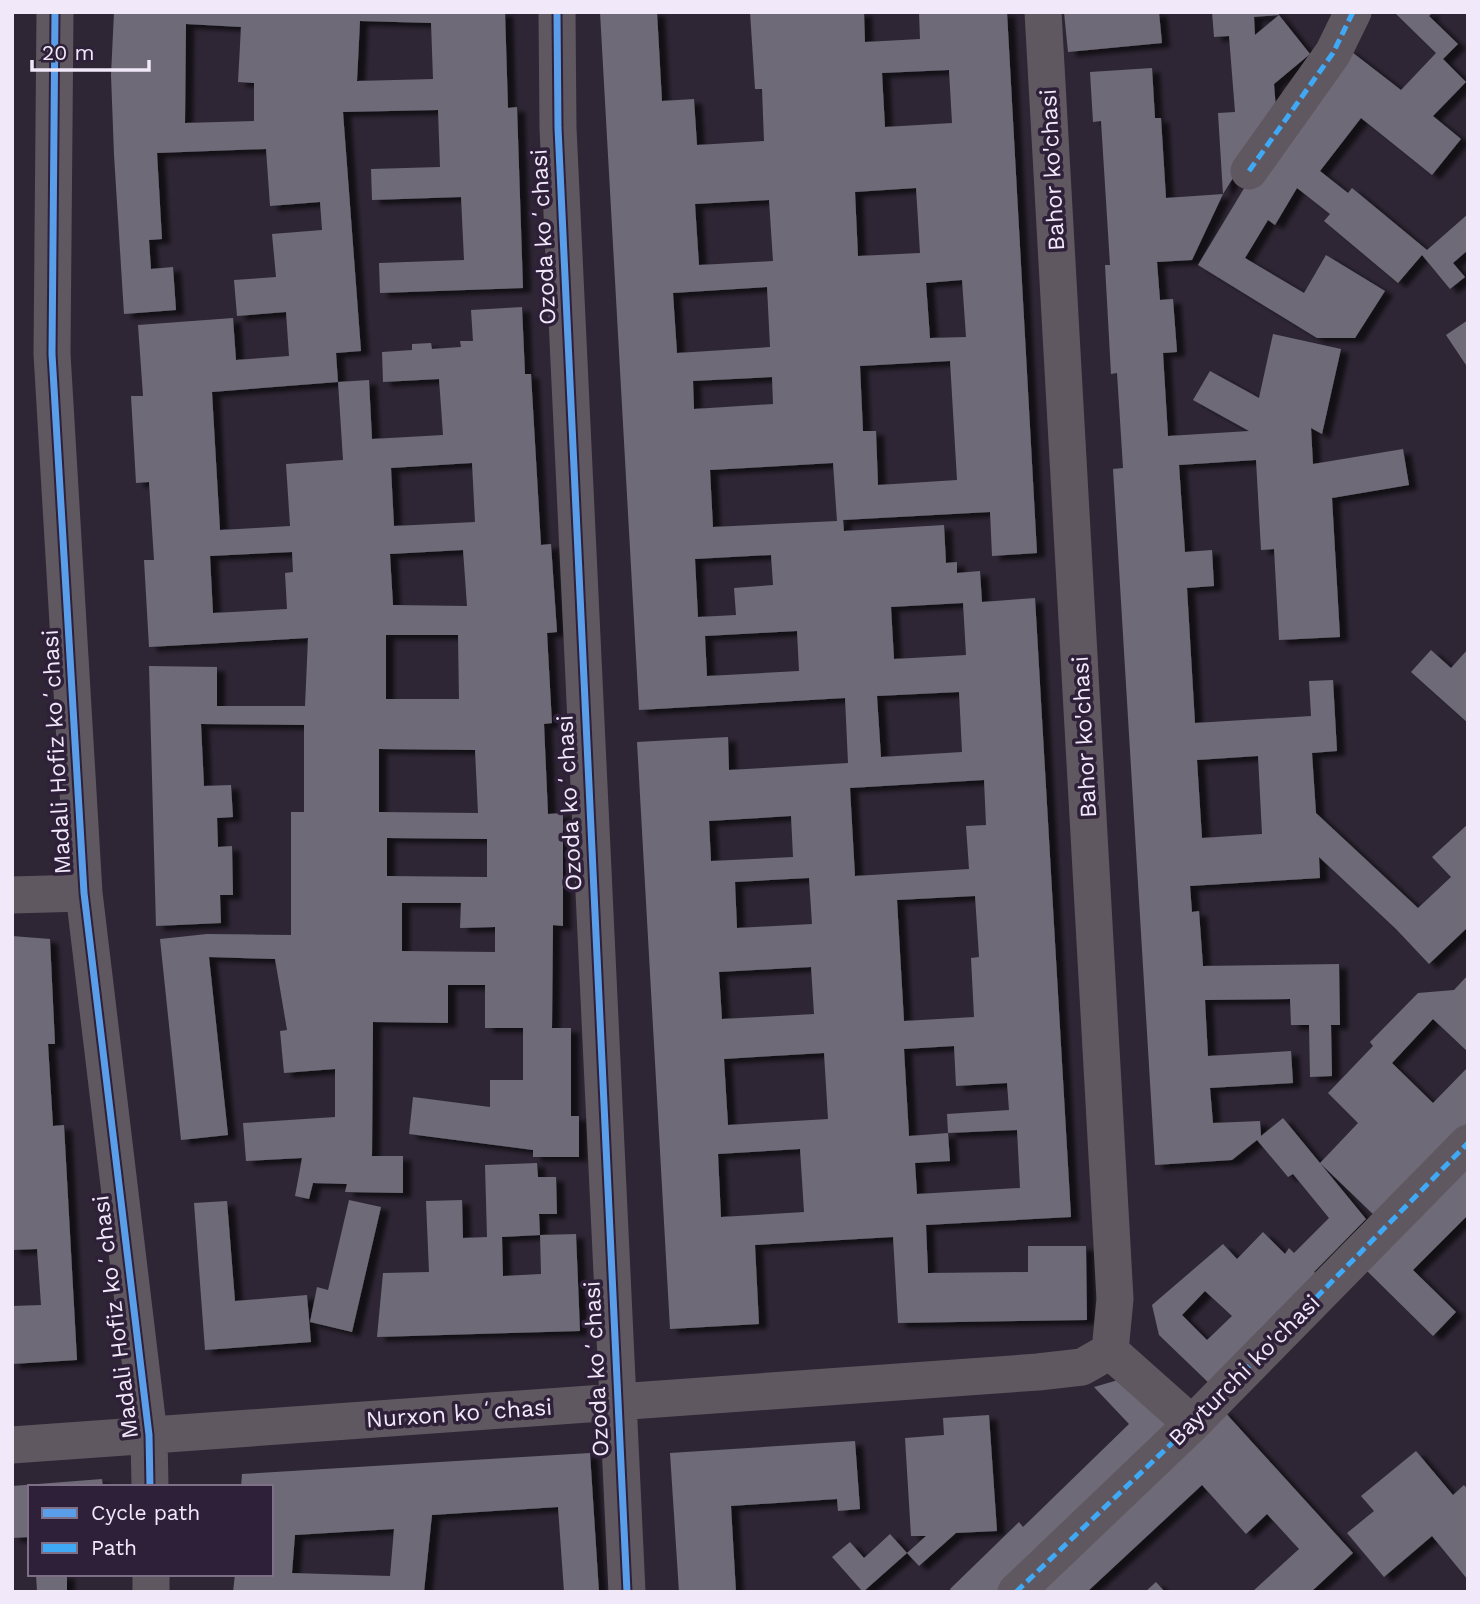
<svg xmlns="http://www.w3.org/2000/svg" width="1480" height="1604" font-family="'Work Sans',sans-serif">
<style>
.building{fill:#6e6a77;fill-rule:evenodd;filter:url(#shadow)}
.lines{fill:none;stroke-linecap:round;stroke-linejoin:round}
.street{stroke:#605860;stroke-width:37}
.quiet{stroke:#3fa9f5;stroke-width:5;stroke-dasharray:10 5;stroke-linecap:butt}
.cycleway-casing{stroke:#2f203a;stroke-width:11}
.cycleway{stroke:#5a9eea;stroke-width:7}
.labels{text-anchor:middle;stroke-width:7;stroke-linejoin:round;paint-order:stroke}
.street-label{font-size:23px;fill:#f1e8f9;stroke:#2f203a}
</style>
<defs>
<filter id="shadow"><feDropShadow dx="8" dy="4.5" stdDeviation="2" flood-color="#0009"/></filter>
</defs>
<rect width="100%" height="100%" fill="#2e2634"/>
<path class="building" d="M114,12h391l3,96 9,-1 6,181 -143,5 -1,-30 85,-3 -3,-63 -89,3 -1,-31 69,-2 -2,-57 -95,2 18,239 -25,2 2,29 31,-2 3,59 71,-4 -4,-56 -56,3 -1,-30 30,-2v-6l19,-1 1,6 29,-2 -1,-6h13l-2,-31 51,-3 3,67h6l10,171 10,-1 6,88 -10,1 5,90 -8,1 4,90 15,-1v113l-10,-1 -1,103h19v88h8v41h-46v-7l-124,-16 4,-37 77,10v-27h33v-52h-38v-43h-37v38l-75,-1 -1,134h31v37l-58,-1 2,-8 -34,-1 -4,16 -14,-3 7,-38 -56,3 -3,-38 92,-6v-48l-51,4 -4,-42 7,-1 -12,-71 -66,-2 19,178 -47,5 -21,-201 47,-5 84,1v-123h13v-87l-103,-1 3,62 27,-1 2,32 -16,1 1,29 14,-1 1,49h-13l1,28 -65,3 -7,-260 68,1v39h88l3,-68 -159,9 -5,-87h10l-5,-78 -13,1 -5,-87h12l-5,-71 95,-7 3,42 53,-4 -3,-44 -49,4 -3,-36 42,-3 -4,-43 50,-4 -2,-28 -50,4 -4,-57 -109,4 5,86 -13,1 2,29 22,-2 3,43 -52,4 -10,-159 -3,-80zM360,21l71,2 2,56 -76,2zM186,24l55,3 -3,55 16,1v38l-69,2zM338,382l5,78 -57,4 4,62 -70,4 -8,-138zM472,463l3,59 -81,4 -3,-58zM463,550l4,56 -74,-1 -3,-51zM292,552l1,20 -8,1 2,36 -74,4 -3,-57zM386,635h72l1,64h-73zM379,749l96,1 3,63 -99,-1zM387,838l100,1v38l-100,-1zM402,903h59l-1,25 35,-1v25l-93,-1z
M600,12h57l5,89 32,-2 3,46 67,-4 -2,-52h-7l-5,-77h114l1,30 55,-3 -1,-27h88l30,541 -45,3 -2,-44 -147,8 1,11 100,-6 2,38 11,-1v11l23,-2 2,31 53,-4 36,619 -145,8 2,48 100,-1v-26h58l1,74 -189,3 -5,-86 -138,8 4,79 -89,5 -33,-587 91,-5 1,33 119,-7 -3,-65 -206,12zM949,70l3,53 -67,4 -3,-54zM916,188l4,65 -62,3 -3,-64zM769,200l4,61 -74,4 -4,-61zM962,280l4,57 -36,1 -4,-55zM767,287l3,60 -93,6 -4,-60zM950,361l7,119 -79,5 -2,-54h-13l-3,-65zM772,377l1,27 -79,5 -1,-28zM833,463l4,58 -124,6 -3,-57zM771,555l2,30 -39,3 2,27 -38,2 -3,-58zM963,603l3,52 -72,4 -3,-52zM797,631l2,40 -92,5 -2,-40zM959,692l3,60 -81,5 -4,-61zM984,780l2,45 -20,1 3,43 -114,7 -5,-88zM791,816l2,41 -82,4 -2,-40zM809,878l3,46 -75,4 -2,-46zM975,896l4,61 -8,1 3,59 -70,4 -7,-121zM811,967l3,47 -92,5 -3,-47zM954,1046l2,40 51,-3 2,27 -62,4 1,19 -39,3 -5,-87zM824,1053l4,66 -100,6 -4,-66zM1017,1130l3,58 -103,6 -2,-31 35,-2 -2,-28zM800,1149l4,63 -83,5 -3,-63z
M1064,12h95l3,31 -94,9z
M1212,12h66l1,3 -25,2 1,18 24,-20 31,39 -36,30 2,25 -53,85 -31,66 -35,2 3,38 13,-1 4,53 -14,1 5,83 81,-5 -56,-31 17,-29 49,27 14,-64 68,15 -19,85 -11,-6 2,36 90,-15 6,36 -77,13 8,139 -61,3 -5,-91 -13,1 -5,-90 -77,5 6,87 27,-2 2,36 -27,2 8,135 116,-7 -2,-35 24,-1 4,71 -25,2 4,60 102,95 33,-31 -19,-20 36,-33v103l-39,37 -33,-35 -77,-72 1,21 -130,8 2,26 7,-1 4,55 136,-2 1,61h-9l1,51 -22,1 -1,-52h-18l-1,-26 -85,1 3,56 83,-5 2,32 -83,5 3,35 47,-2 1,15 22,-18 37,45 38,-40 -30,-30 45,-47 -3,-4 48,-49 36,-3 14,-15v77l-35,-33 -41,44 41,40 35,-36v55l-92,95 -56,-54 46,56 -52,53 3,3 -106,110 -52,-50 -7,-30 71,-61 14,15 26,-27 22,22 4,-6 5,5 35,-35 -36,-44 -5,3 -31,-37 -25,20 -77,5 -42,-696 10,-1 -6,-95 -6,1 -6,-109h5l-9,-144 -8,1 -3,-50 62,-4 3,50h6l5,80 57,-4 -5,-81 17,-1 -6,-76 -15,1zM1258,756l4,78 -60,4 -5,-78zM1205,1291l27,25 -25,24 -25,-25z
M1394,12h39l-4,4 29,28 -15,15 23,23 -33,34 28,23 -29,36 -71,-57 -41,53 28,22 4,-5 75,62 41,-36v36l-15,13 12,14 -15,12 -28,-34 -24,28 -74,-62 6,-7 -33,-26 -22,37 -7,-5 -23,38 59,35 22,-38 59,36 -30,47h-38l-119,-73 63,-105 87,-111 53,41 35,-37z
M1468,320v48l-22,-33z
M1468,649v74l-57,-51 20,-22 20,18z
M12,936l38,3 5,105h-7l5,82 11,-1 13,235 -65,4v-58l29,-1 -4,-56 -25,1z
M537,1163l1,14h18l1,37h-18l1,21 -38,2 1,39 38,-2 -1,-39 36,-1 4,97 -203,6 6,-64 46,-1 -3,-71 36,-1 1,38 24,-1 -2,-72z
M1468,1164v51l-55,55 43,42 -23,24 -68,-67z
M349,1200l32,7 -29,125 -42,-10 7,-35 11,3z
M227,1201l8,100 72,-6 4,47 -106,8 -11,-147z
M1132,1376l47,48 -174,168h-53l-2,-3 69,-67 4,5 106,-103 -35,-37z
M1222,1409l131,144 -42,39h-59l47,-43 -32,-35 -21,20 -44,-49 -115,107h-62z
M989,1415l8,116 -41,2 -37,33 -12,-13 19,-17h-15l-6,-98 39,-3 -1,-17z
M855,1441l5,68 -22,2 -1,-12 -106,7 5,86h-57l-9,-139z
M1416,1451l37,44 11,-10 4,5v90l-36,-44 -48,41 -37,-44 27,-22 -13,-15z
M590,1453l9,139h-35l-6,-85 -126,8 -8,77h-191l2,-18h36v-87h-30l1,-13zM394,1529l-4,47 -98,-3 3,-38z
M102,1479l1,8h-73v50l-18,1v-52z
M890,1534l17,19 -44,39 -31,-35 18,-15 14,16z
M36,1574h31v18h-30z
M1156,1582l9,10h-20z"/>
<g class="lines">
<path class="street" d="M55,12l-3,342 32,539 65,542 1,52
M557,12l1,116 69,1464
M1043,12l72,1287 -5,52 82,73
M1249,171l84,-118 20,-41
M12,895l72,-2
M12,1445l1026,-73 44,-5 28,-16
M151,1574v18
M1016,1592l176,-168 276,-281"/>
<path class="quiet" d="M1249,171l84,-118 20,-41
M1016,1592l176,-168 276,-281"/>
<g class="cycleway-casing">
<path id="cycleway" d="M55,12l-3,342 32,539 65,542 1,52
M557,12l1,116 69,1464"/>
</g>
<use href="#cycleway" class="cycleway"/>
</g>
<g class="labels">
<g class="street-label">
<text transform="translate(1052 170) rotate(-93)" y="8">Bahor ko'chasi</text>
<text transform="translate(543 237) rotate(-93)" y="8">Ozoda koʻchasi</text>
<text transform="translate(1084 737) rotate(-93)" y="8">Bahor ko'chasi</text>
<text transform="translate(56 752) rotate(-93)" y="8">Madali Hofiz koʻchasi</text>
<text transform="translate(569 803) rotate(-93)" y="8">Ozoda koʻchasi</text>
<text transform="translate(115 1317) rotate(-97)" y="8">Madali Hofiz koʻchasi</text>
<text transform="translate(596 1369) rotate(-93)" y="8">Ozoda koʻchasi</text>
<text transform="translate(1244 1370) rotate(-45)" y="8">Bayturchi ko'chasi</text>
<text transform="translate(459 1413) rotate(-4)" y="8">Nurxon koʻchasi</text>
</g>
</g>
<rect width="1480" height="1604" fill="none" stroke="#f1e8f9" stroke-width="28"/>
<rect x="28" y="1485" width="245" height="91" fill="#2f203a" stroke="#7d7086" stroke-width="2"/>
<rect x="42" y="1508" width="35" height="10" fill="#5a9eea" stroke="#7d7086" stroke-width="2"/>
<text x="91" y="1520" font-size="21" fill="#f1e8f9">Cycle path</text>
<rect x="42" y="1543" width="35" height="10" fill="#3fa9f5" stroke="#7d7086" stroke-width="2"/>
<text x="91" y="1555" font-size="21" fill="#f1e8f9">Path</text>
<path d="M32 60v10h117v-10" fill="none" stroke="#f1e8f9" stroke-width="3.5"/>
<text x="42" y="60" font-size="21" fill="#f1e8f9" stroke="#2f203a" stroke-width="5" paint-order="stroke">20 m</text>
</svg>
